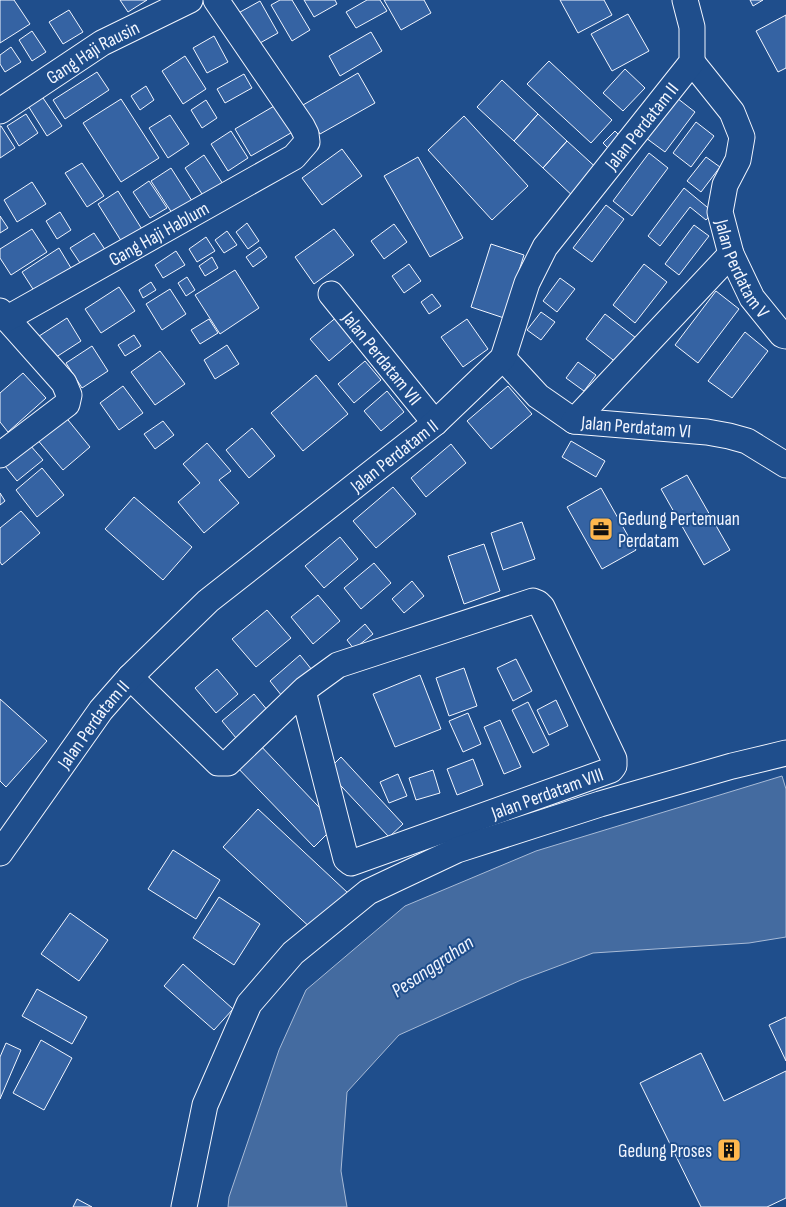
<svg xmlns="http://www.w3.org/2000/svg" width="786" height="1207" font-family="'Sofia Sans Condensed',sans-serif">
<style>
.water{fill:#446ba0;stroke:#a8bbd7}
.building{fill:#3563a3;stroke:#f2f6ff}
.lines{fill:none;stroke-linecap:round;stroke-linejoin:round}
.street-casing{stroke:#f2f6ff;stroke-width:27}
.street{stroke:#1f4e8c;stroke-width:25}
.labels{text-anchor:middle;stroke-width:4;stroke-linejoin:round;paint-order:stroke}
.street-label{font-size:19px;fill:#f2f6ff;stroke:#1f4e8c}
.poi-label{font-size:19px;fill:#f2f6ff;stroke:#1f4e8c;text-anchor:start}
.water-label{font-size:20px;font-style:italic;fill:#f2f6ff;stroke:#1f4e8c}
</style>
<rect width="100%" height="100%" fill="#1f4e8c"/>
<path class="water" d="M782,776l4,13v148l-37,6 -156,10 -72,27 -122,55 -52,57 -6,79 6,36h-119l1,-10 50,-147 27,-60 99,-84 131,-55z"/>
<path class="building" d="M0,0h14l16,24 -30,19z
M120,0h27l-19,12z
M280,0h12l18,30 -18,11 -21,-36z
M304,0h31l2,4 -23,13z
M367,0h13l7,11 -31,17 -10,-16z
M384,0h40l7,13 -30,17z
M560,0h44l8,15 -34,18z
M750,0h13l-10,6z
M260,1l18,32 -27,15 -18,-32z
M69,10l14,22 -20,12 -14,-22z
M628,14l21,37 -37,20 -21,-37z
M786,15v53l-8,4 -22,-41z
M32,31l14,21 -14,9 -13,-21z
M371,32l11,19 -42,25 -11,-20z
M214,36l14,26 -21,11 -14,-25z
M11,47l10,15 -16,10 -5,-8v-9z
M185,56l21,33 -23,15 -21,-33z
M549,61l63,59 -21,23 -64,-59z
M625,69l20,19 -22,23 -20,-18z
M97,72l12,18 -44,29 -12,-19z
M358,73l17,30 -55,31 -17,-29z
M244,74l8,14 -27,15 -8,-14z
M502,80l36,34 -24,27 -37,-34z
M146,86l8,14 -14,10 -9,-14z
M41,95l21,31 -15,10 -20,-32z
M677,98l18,14 -30,40 -19,-14z
M121,99l38,59 -38,24 -38,-59z
M206,100l11,18 -15,10 -11,-18z
M281,102l15,28 -45,26 -16,-27z
M26,114l12,19 -19,13 -12,-20z
M538,114l29,27 -24,27 -29,-27z
M170,115l19,29 -21,14 -19,-30z
M464,116l64,70 -36,34 -64,-70z
M696,122l18,14 -23,31 -18,-14z
M0,126h1l14,22 -15,10z
M231,131l17,27 -20,13 -17,-27z
M615,131l12,12 -12,12 -12,-12z
M567,141l34,31 -25,27 -33,-31z
M342,149l20,27 -40,29 -20,-27z
M649,153l19,15 -36,48 -19,-15z
M204,155l19,29 -19,13 -19,-29z
M418,157l45,81 -33,19 -46,-81z
M706,157l14,10 -19,25 -14,-11z
M82,163l22,33 -17,11 -22,-34z
M171,168l23,36 -20,12 -23,-35z
M149,181l18,27 -17,10 -17,-26z
M32,182l14,22 -29,18 -13,-22z
M684,188l29,24 -7,8 -16,-13 -30,39 -12,-10z
M118,191l27,43 -20,13 -27,-43z
M606,205l18,14 -32,43 -19,-14z
M60,212l11,18 -14,9 -11,-18z
M0,216l8,12 -8,5z
M247,223l12,18 -11,8 -12,-17z
M394,224l13,18 -23,17 -13,-18z
M694,225l15,11 -30,39 -14,-11z
M32,229l15,23 -36,23 -11,-17v-9z
M334,229l20,26 -40,29 -19,-27z
M227,231l10,14 -13,8 -9,-13z
M94,233l14,21 -24,15 -14,-21z
M206,237l9,14 -18,11 -8,-13z
M491,244l33,11 -20,63 -33,-11z
M260,247l7,10 -14,10 -7,-10z
M59,248l15,25 -36,24 -16,-25z
M176,251l9,14 -22,13 -8,-13z
M212,257l6,11 -13,8 -6,-10z
M409,264l12,17 -17,12 -12,-17z
M644,264l23,18 -32,41 -22,-18z
M235,270l24,38 -39,26 -25,-39z
M187,277l8,13 -9,6 -8,-13z
M560,278l15,11 -18,23 -14,-11z
M151,282l5,8 -13,8 -4,-8z
M119,287l16,24 -34,22 -16,-24z
M170,289l16,25 -24,16 -16,-26z
M716,291l23,18 -41,54 -23,-18z
M432,294l9,12 -12,8 -8,-12z
M541,312l14,10 -14,18 -14,-10z
M605,314l31,24 -19,25 -31,-24z
M338,316l18,22 -27,23 -19,-22z
M67,318l14,23 -31,20 -14,-23z
M209,319l9,14 -18,11 -9,-14z
M467,319l21,30 -25,18 -22,-30z
M745,332l23,19 -36,47 -24,-17z
M134,335l7,11 -16,10 -7,-11z
M227,345l12,19 -24,15 -11,-19z
M92,346l16,25 -26,17 -16,-25z
M160,351l25,33 -30,21 -24,-33z
M365,361l16,19 -27,23 -16,-19z
M578,362l18,13 -12,16 -18,-13z
M23,373l23,25 -38,34 -8,-10v-29z
M316,375l32,39 -45,37 -32,-38z
M123,386l20,27 -24,17 -19,-27z
M508,386l24,28 -41,35 -24,-28z
M387,391l17,21 -23,19 -17,-20z
M64,415l26,32 -27,23 -27,-32z
M163,421l11,14 -19,14 -11,-15z
M252,428l23,28 -26,22 -23,-28z
M571,441l34,20 -9,16 -34,-20z
M207,443l24,28 -12,9 20,23 -35,30 -26,-31 22,-19 -17,-19z
M451,444l15,19 -40,34 -15,-19z
M30,445l13,15 -26,21 -12,-15z
M42,468l22,27 -27,22 -21,-27z
M687,475l43,75 -26,15 -43,-76z
M393,487l23,27 -40,34 -23,-27z
M601,488l35,62 -34,19 -35,-62z
M0,493l5,8 -5,4z
M134,497l58,50 -29,33 -58,-51z
M21,511l19,22 -38,32 -2,-3v-34z
M522,522l13,37 -32,11 -12,-37z
M340,537l18,22 -34,29 -19,-22z
M484,544l16,47 -36,13 -16,-48z
M374,563l17,20 -30,26 -17,-21z
M412,581l12,15 -20,17 -12,-14z
M318,595l22,26 -27,23 -22,-27z
M267,610l24,28 -35,29 -24,-28z
M365,624l8,10 -19,15 -7,-9z
M300,655l16,20 -30,26 -16,-20z
M516,659l16,32 -19,10 -16,-33z
M464,668l13,38 -28,10 -13,-38z
M217,669l21,25 -22,19 -21,-25z
M420,675l21,54 -46,18 -22,-53z
M254,694l19,23 -32,27 -19,-23z
M0,699l47,42 -41,46 -6,-6z
M556,700l12,26 -19,9 -12,-25z
M528,702l21,43 -16,8 -21,-43z
M468,713l13,31 -18,8 -14,-31z
M500,720l21,47 -17,7 -20,-47z
M257,742l79,83 -22,22 -80,-83z
M341,757l62,67 -14,13 -62,-66z
M473,759l10,26 -26,10 -10,-26z
M433,770l7,23 -24,7 -7,-22z
M398,774l9,22 -18,7 -9,-21z
M258,809l90,84 -34,38 -91,-84z
M173,850l47,30 -24,39 -48,-30z
M219,897l41,27 -26,41 -41,-27z
M70,913l38,27 -29,41 -38,-27z
M183,964l50,45 -19,21 -50,-44z
M37,989l50,28 -15,27 -50,-28z
M786,1017v44l-17,-36z
M41,1040l31,18 -28,52 -31,-17z
M6,1043l15,7 -21,49v-42z
M701,1053l23,48 62,-30v127l-19,9h-66l-61,-124z
M77,1199l15,8h-19z"/>
<g class="lines">
<g class="street-casing">
<g id="street">
<path id="s1" d="M692,62l40,50 10,25 -4,23 -13,25 -5,27 11,42 21,44 30,37 4,1"/>
<path id="s2" d="M0,111l102,-68 88,-43"/>
<path id="s3" d="M331,294l104,129"/>
<path d="M0,311l64,72 5,12 -2,9 -67,51"/>
<path id="s4" d="M6,319l288,-162 13,-15 -1,-8 -4,-8 -86,-126"/>
<path id="s5" d="M503,358l35,38 36,25 133,11 22,4 18,5 39,24"/>
<path d="M574,421l157,-167"/>
<path d="M130,677l88,86h10l77,-74 33,-24 195,-64 5,2 4,4 72,152v7l-3,4 -260,93 -5,-4 -43,-168"/>
<path id="s6" d="M0,853l101,-143 29,-33 78,-76 227,-178 68,-65 24,-75 18,-36 147,-185v-35l-7,-27"/>
<path d="M184,1207l21,-102 44,-101 44,-51 75,-61 89,-42 143,-46 132,-38 54,-13"/>
</g>
</g>
<use href="#street" class="street"/>
</g>
<defs>
<g id="office-square" transform="scale(1.25)"><rect x="-9" y="-9" width="18" height="18" rx="4" fill="#ffb74d" stroke="#1f4e8c"/><path d="M-6-3h4V-5.5h4V-3h4V5H-6ZM-1-4.5V-3h2v-1.5ZM-6 0V1H6V0Z" fill="#111"/></g>
<g id="building-square" transform="scale(1.25)"><rect x="-9" y="-9" width="18" height="18" rx="4" fill="#ffb74d" stroke="#1f4e8c"/><path d="M-4-6H4V6H1V3H-1V6H-4ZM-2.5-4.3h1.7v1.8h-1.7ZM.8-4.3h1.7v1.8H.8ZM-2.5-1h1.7V.8h-1.7ZM.8-1h1.7V.8H.8Z" fill="#111"/></g>
</defs>
<g fill-rule="evenodd">
<use href="#office-square" x="601" y="529"/>
<use href="#building-square" x="729" y="1150"/>
</g>
<g class="labels">
<g class="street-label">
<text dy="7" stroke="none"><textPath href="#s2" startOffset="110">Gang Haji Rausin</textPath></text>
<text dy="7" stroke="none"><textPath href="#s6" startOffset="984">Jalan Perdatam II</textPath></text>
<text dy="7" stroke="none"><textPath href="#s4" startOffset="175">Gang Haji Hablum</textPath></text>
<text dy="7" stroke="none"><textPath href="#s1" startOffset="231">Jalan Perdatam V</textPath></text>
<text dy="7" stroke="none"><textPath href="#s3" startOffset="82">Jalan Perdatam VII</textPath></text>
<text dy="7" stroke="none"><textPath href="#s5" startOffset="158">Jalan Perdatam VI</textPath></text>
<text dy="7" stroke="none"><textPath href="#s6" startOffset="564">Jalan Perdatam II</textPath></text>
<text dy="7" stroke="none"><textPath href="#s6" startOffset="159">Jalan Perdatam II</textPath></text>
<text transform="translate(547 793) rotate(-20)" y="7">Jalan Perdatam VIII</text>
</g>
<g class="poi-label">
<text x="618" y="525">Gedung Pertemuan<tspan x="618" dy="22">Perdatam</tspan></text>
<text x="712" y="1157" text-anchor="end">Gedung Proses</text>
</g>
<g class="water-label">
<text transform="translate(432 966) rotate(-34)" y="7">Pesanggrahan</text>
</g>
</g>
</svg>
